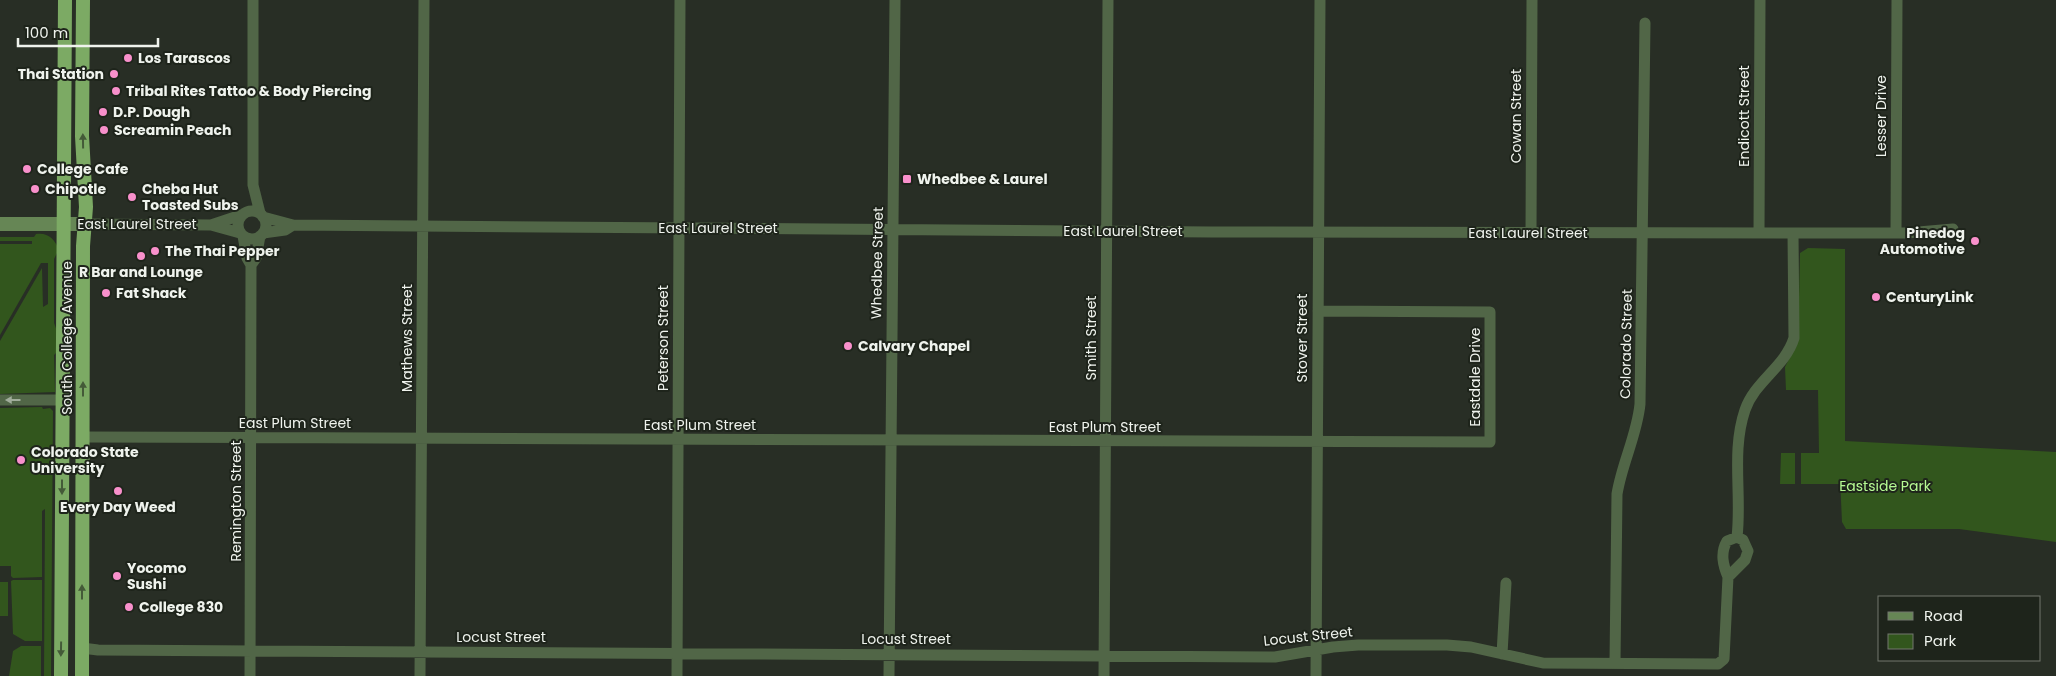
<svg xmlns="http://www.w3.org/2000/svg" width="2056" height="676" font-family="Poppins,sans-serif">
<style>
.green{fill:#32561d}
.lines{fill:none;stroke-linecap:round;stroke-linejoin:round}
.minor{stroke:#516647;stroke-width:11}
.secondary{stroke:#668655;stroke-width:14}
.trunk{stroke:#7caa64;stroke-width:14}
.oneway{fill:#445a38}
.oneway2{fill:#a0ac9a}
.poi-dot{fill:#f890cb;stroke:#1e241b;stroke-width:2}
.labels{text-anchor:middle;stroke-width:4;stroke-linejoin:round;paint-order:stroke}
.poi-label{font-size:14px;font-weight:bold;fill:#eff3ed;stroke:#1e241b;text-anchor:start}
.street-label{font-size:14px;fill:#eff3ed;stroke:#1e241b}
.park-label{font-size:14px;fill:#b6fa93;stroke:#1e241b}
</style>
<rect width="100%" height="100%" fill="#282e25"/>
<path class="green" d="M36,234c12,-2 18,5 23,15l-5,10v64l3,8 1,20 -4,4 1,37 -55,2v-53l42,-73 1,39 5,-3v-41h-7l-41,72v-91h32v-3h-32v-4h34z
M1808,248l37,1v192l211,11v90l-97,-13h-113l-4,-7 -2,-44 -1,6h-38v-31h18l-1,-63h-32l-1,-23 13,-26 2,-88z
M42,407l1,2 7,-1 3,3 -2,265h-7l1,-167 -3,2v66l-29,1 -2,-2v-10h-11v-158z
M1781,453h14v31h-15z
M13,580h29v61h-17l-12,-7 -2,-53z
M0,582h8v34h-8z
M21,646h20v30h-32l4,-25z"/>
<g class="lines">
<path class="minor" d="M253,0v185l7,28
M238 225a14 14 0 1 1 28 0a14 14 0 1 1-28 0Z
M263,217l30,8 919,7 581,1h114l46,-4
M85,224l126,1 29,8
M211,225l30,-10
M263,233l22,-3 8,-5
M1531,233l1,-233
M1759,233l1,-233
M1896,233l1,-233
M243,236l4,22 4,7 -1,411
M251,265l5,-7 4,-22
M0,400h61
M83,437l1407,5v-130l-172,-1
M1737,537c5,-42 -6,-86 8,-127 10,-29 40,-43 49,-72l-1,-105
M82,648l16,2 1177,7 58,-10 25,-2h89l24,2 72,16 175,1 6,-5 4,-82 17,-17 3,-9 -5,-11 -6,-3 -10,4c-7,12 -4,24 1,36
M1502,654l4,-71
M1615,663l2,-169c5,-31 20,-59 23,-90l5,-381
M420,676l4,-676
M677,676l3,-676
M889,676l6,-676
M1104,676l4,-676
M1316,676l4,-676"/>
<path class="secondary" d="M0,224h85"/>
<path class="trunk" d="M61,676l4,-676
M82,676l1,-430 3,-39 -4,-71 1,-136"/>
</g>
<defs><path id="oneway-solid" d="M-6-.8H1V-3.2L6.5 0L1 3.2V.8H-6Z" transform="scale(1.25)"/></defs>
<g class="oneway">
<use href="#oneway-solid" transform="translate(83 141) rotate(-91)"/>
<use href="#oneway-solid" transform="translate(83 389) rotate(-90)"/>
<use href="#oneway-solid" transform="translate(62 487) rotate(90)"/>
<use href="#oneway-solid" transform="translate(82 592) rotate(-90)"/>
<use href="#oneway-solid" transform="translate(61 649) rotate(91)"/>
</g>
<use class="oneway2" href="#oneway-solid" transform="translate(13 400) rotate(180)"/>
<g class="poi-dot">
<circle cx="128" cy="58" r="5"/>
<circle cx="114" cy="74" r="5"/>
<circle cx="116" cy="91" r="5"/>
<circle cx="103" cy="112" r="5"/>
<circle cx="104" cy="130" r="5"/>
<circle cx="27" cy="169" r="5"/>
<rect x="902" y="174" width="10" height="10" rx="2.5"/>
<circle cx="35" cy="189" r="5"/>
<circle cx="132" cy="197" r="5"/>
<circle cx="1975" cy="241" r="5"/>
<circle cx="155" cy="251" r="5"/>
<circle cx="141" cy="256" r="5"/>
<circle cx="106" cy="293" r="5"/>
<circle cx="1876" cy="297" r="5"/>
<circle cx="848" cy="346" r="5"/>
<circle cx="21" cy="460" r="5"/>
<circle cx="118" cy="491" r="5"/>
<circle cx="117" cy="576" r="5"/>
<circle cx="129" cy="607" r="5"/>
</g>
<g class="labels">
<g class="poi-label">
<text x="138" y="63">Los Tarascos</text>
<text x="104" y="79" text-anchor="end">Thai Station</text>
<text x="126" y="96">Tribal Rites Tattoo &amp; Body Piercing</text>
<text x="113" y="117">D.P. Dough</text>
<text x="114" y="135">Screamin Peach</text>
<text x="37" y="174">College Cafe</text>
<text x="917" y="184">Whedbee &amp; Laurel</text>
<text x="45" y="194">Chipotle</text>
<text x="142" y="194">Cheba Hut<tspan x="142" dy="16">Toasted Subs</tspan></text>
<text x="1965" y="238" text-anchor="end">Pinedog<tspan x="1965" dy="16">Automotive</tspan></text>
<text x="165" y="256">The Thai Pepper</text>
<text x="141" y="277" text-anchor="middle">R Bar and Lounge</text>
<text x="116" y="298">Fat Shack</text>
<text x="1886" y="302">CenturyLink</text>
<text x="858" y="351">Calvary Chapel</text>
<text x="31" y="457">Colorado State<tspan x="31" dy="16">University</tspan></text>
<text x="118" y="512" text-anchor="middle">Every Day Weed</text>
<text x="127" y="573">Yocomo<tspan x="127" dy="16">Sushi</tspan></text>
<text x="139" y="612">College 830</text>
</g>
<g class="street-label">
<text transform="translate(1516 116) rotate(-90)" y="5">Cowan Street</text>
<text transform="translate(1744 116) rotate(-90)" y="5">Endicott Street</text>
<text transform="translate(1881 116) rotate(-90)" y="5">Lesser Drive</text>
<text x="137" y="229">East Laurel Street</text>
<text x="718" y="233">East Laurel Street</text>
<text x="1123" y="236">East Laurel Street</text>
<text x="1528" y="238">East Laurel Street</text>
<text transform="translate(877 263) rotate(-89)" y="5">Whedbee Street</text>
<text transform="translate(67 338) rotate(-90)" y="5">South College Avenue</text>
<text transform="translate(407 338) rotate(-90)" y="5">Mathews Street</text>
<text transform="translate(663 338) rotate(-90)" y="5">Peterson Street</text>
<text transform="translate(1091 338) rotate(-90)" y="5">Smith Street</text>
<text transform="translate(1302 338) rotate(-90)" y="5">Stover Street</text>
<text transform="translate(1626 344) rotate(-89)" y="5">Colorado Street</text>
<text transform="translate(1475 377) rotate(-90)" y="5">Eastdale Drive</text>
<text x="295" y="428">East Plum Street</text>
<text x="700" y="430">East Plum Street</text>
<text x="1105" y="432">East Plum Street</text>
<text transform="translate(236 501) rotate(-90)" y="5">Remington Street</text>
<text transform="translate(1308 636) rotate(-6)" y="5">Locust Street</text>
<text x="501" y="642">Locust Street</text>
<text x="906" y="644">Locust Street</text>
</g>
<g class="park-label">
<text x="1885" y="491">Eastside Park</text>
</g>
</g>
<rect x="1878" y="596" width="162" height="65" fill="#1e241b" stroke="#72776f"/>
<rect x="1888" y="612" width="25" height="8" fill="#668655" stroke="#72776f"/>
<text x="1924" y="621" font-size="15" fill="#eff3ed">Road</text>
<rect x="1888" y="634" width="25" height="15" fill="#32561d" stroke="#72776f"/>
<text x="1924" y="646" font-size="15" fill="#eff3ed">Park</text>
<path d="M18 38v8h140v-8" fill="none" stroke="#eff3ed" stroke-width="2.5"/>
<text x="25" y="38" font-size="15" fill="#eff3ed" stroke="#1e241b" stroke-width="4" paint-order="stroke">100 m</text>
</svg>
